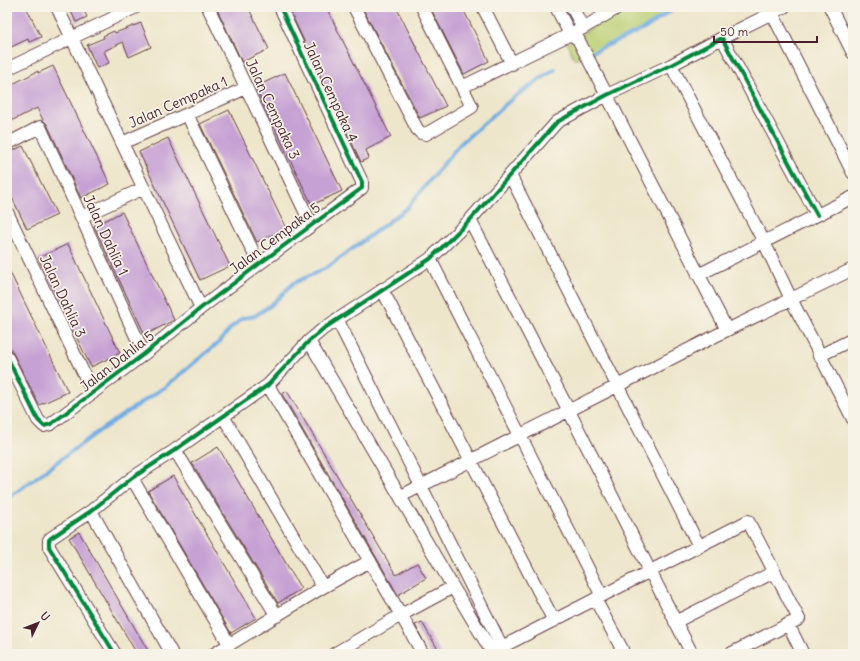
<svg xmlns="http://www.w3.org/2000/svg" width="860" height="661" font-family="Delius,sans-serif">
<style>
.green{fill:#bacf72;stroke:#82774e}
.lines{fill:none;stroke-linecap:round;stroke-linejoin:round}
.stream{stroke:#6face1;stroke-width:4}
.building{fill:#c6a2d4}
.street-casing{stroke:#633d43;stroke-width:14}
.street{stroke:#fff;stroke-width:12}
.cycleway-casing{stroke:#f7f3e8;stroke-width:6}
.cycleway{stroke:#00873e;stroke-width:4}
.labels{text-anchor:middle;stroke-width:3.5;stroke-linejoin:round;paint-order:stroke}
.street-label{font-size:14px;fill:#4a1f2b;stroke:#f7f3e8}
</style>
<rect width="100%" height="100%" fill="#f7f3e8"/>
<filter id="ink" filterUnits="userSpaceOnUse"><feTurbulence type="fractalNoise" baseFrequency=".025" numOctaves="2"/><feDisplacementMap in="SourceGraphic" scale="8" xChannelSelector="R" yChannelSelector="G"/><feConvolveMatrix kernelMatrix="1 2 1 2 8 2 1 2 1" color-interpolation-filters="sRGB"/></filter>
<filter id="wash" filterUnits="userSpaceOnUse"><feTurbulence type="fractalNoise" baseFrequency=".012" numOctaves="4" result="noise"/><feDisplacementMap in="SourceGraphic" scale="16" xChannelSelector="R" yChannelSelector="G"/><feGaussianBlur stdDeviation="0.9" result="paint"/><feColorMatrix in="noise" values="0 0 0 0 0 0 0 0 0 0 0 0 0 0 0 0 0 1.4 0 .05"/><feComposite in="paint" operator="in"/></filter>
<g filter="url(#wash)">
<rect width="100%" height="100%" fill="#eee6cb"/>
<path class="green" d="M622,7h54l-32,22 -69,31 -8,-16z"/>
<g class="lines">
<path class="stream" d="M588,54l56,-25 32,-22
M7,499l95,-70 63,-42 53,-44 15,-17 10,-8 12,-2 16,-11 23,-22 34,-16 79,-59 53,-64 53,-46 42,-29"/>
</g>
<g id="blocks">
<path class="building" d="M7,7h19l15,30 -12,5 -1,-3 -21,10z
M69,7h13l5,10 -11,5z
M216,7h32l21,42 -27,13z
M288,7h38l65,130 -25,13 3,8 -8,4z
M362,7h34l50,99 -26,12z
M430,7h32l27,54 -25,13z
M141,23l10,24 -22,10 -6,-15 -19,9 5,12 -12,5 -10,-23 17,-7 -1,-2 11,-5 1,2z
M53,66l57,118 -29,14 -34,-74 -4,-4 -6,-12 -30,15v-36l31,-16v2z
M285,73l57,118 -30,14 -57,-118z
M229,110l57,118 -29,14 -57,-118z
M168,138l62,128 -30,14 -61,-128z
M23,146l34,69 -30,14 -20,-42v-34z
M122,212l52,108 -29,15 -51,-109z
M68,244l52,109 -29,14 -53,-109z
M7,266l61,126 -29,13 -32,-64z
M287,391l109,184 21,-12 9,15 -28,17 -116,-201z
M218,447l83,142 -23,14 -86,-140z
M173,476l83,142 -25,15 -83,-142z
M79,532l61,105 10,17h-13l-58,-99 -10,-17z
M422,622l5,9 14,23h-11l-15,-29z"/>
</g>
</g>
<g filter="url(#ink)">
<use href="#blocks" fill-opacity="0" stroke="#633d43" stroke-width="1"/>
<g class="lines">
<g class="street-casing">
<path id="street" d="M57,7l144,301
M208,7l103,217
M354,7l63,122 4,4 5,1 46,-27 -50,-100
M483,7l29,57
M556,7l14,27 8,5 149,291
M572,7l11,21
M830,7l23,46
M772,13l81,160
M722,38l62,-31
M671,65l93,177 27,57 62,120
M7,69l129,-62
M462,87l121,-59 36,-21
M187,114l72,150
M122,143l124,-55
M7,144l33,-17 104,227
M510,175l189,371
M7,212l86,181
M81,217l63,-29
M470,220l99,191 123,243
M430,259l172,337
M698,275l155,-78
M382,289l172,332
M337,319l165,328
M309,341l144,246 -52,28 22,39
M819,356l34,-17
M7,357l31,63 6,6 7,-2 93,-70 57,-46 58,-44 103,-76v-6l-82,-175
M268,385l133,230 -67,39
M223,416l100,171
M175,450l102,166
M132,478l97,166
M401,496l326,-166 126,-61
M91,511l81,143
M453,587l40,67
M595,599l27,50
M675,622l99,-50
M788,624l15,30
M492,652l256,-131 51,98 -69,35
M115,654l-66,-107v-7l2,-2 40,-27 41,-33 43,-28 93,-65 41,-44 14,-12 107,-70 40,-39 87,-98 50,-27 64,-30 51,-27 95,177
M214,654l109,-67 47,-26"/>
</g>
<use href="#street" class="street"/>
<g class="cycleway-casing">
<path id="cycleway" d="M7,357l31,63 6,6 7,-2 93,-70 57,-46 58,-44 103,-76v-6l-82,-175
M115,654l-66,-107v-7l2,-2 40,-27 41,-33 43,-28 93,-65 41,-44 14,-12 107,-70 40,-39 87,-98 50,-27 64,-30 51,-27 95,177"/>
</g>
<use href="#cycleway" class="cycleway"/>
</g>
</g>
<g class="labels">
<g class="street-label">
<text transform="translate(331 92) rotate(65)" y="5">Jalan Cempaka 4</text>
<text transform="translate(178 102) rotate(-24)" y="5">Jalan Cempaka 1</text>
<text transform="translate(273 109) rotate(65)" y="5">Jalan Cempaka 3</text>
<text transform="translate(106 235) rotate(65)" y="5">Jalan Dahlia 1</text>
<text transform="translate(275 238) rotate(-37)" y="5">Jalan Cempaka 5</text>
<text transform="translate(63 296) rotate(65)" y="5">Jalan Dahlia 3</text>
<text transform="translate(117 361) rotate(-38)" y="5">Jalan Dahlia 5</text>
</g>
</g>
<rect width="860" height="661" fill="none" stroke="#f7f3e8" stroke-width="24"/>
<g transform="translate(38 623) rotate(47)" stroke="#f7f3e8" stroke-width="3" paint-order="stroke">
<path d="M0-3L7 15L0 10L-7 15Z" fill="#4a1f2b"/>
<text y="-6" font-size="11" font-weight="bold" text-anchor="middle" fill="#4a1f2b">U</text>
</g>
<path d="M714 36v6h103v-6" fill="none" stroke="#4a1f2b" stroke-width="2"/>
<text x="720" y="36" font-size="12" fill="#4a1f2b" stroke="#f7f3e8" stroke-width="3" paint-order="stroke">50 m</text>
</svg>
